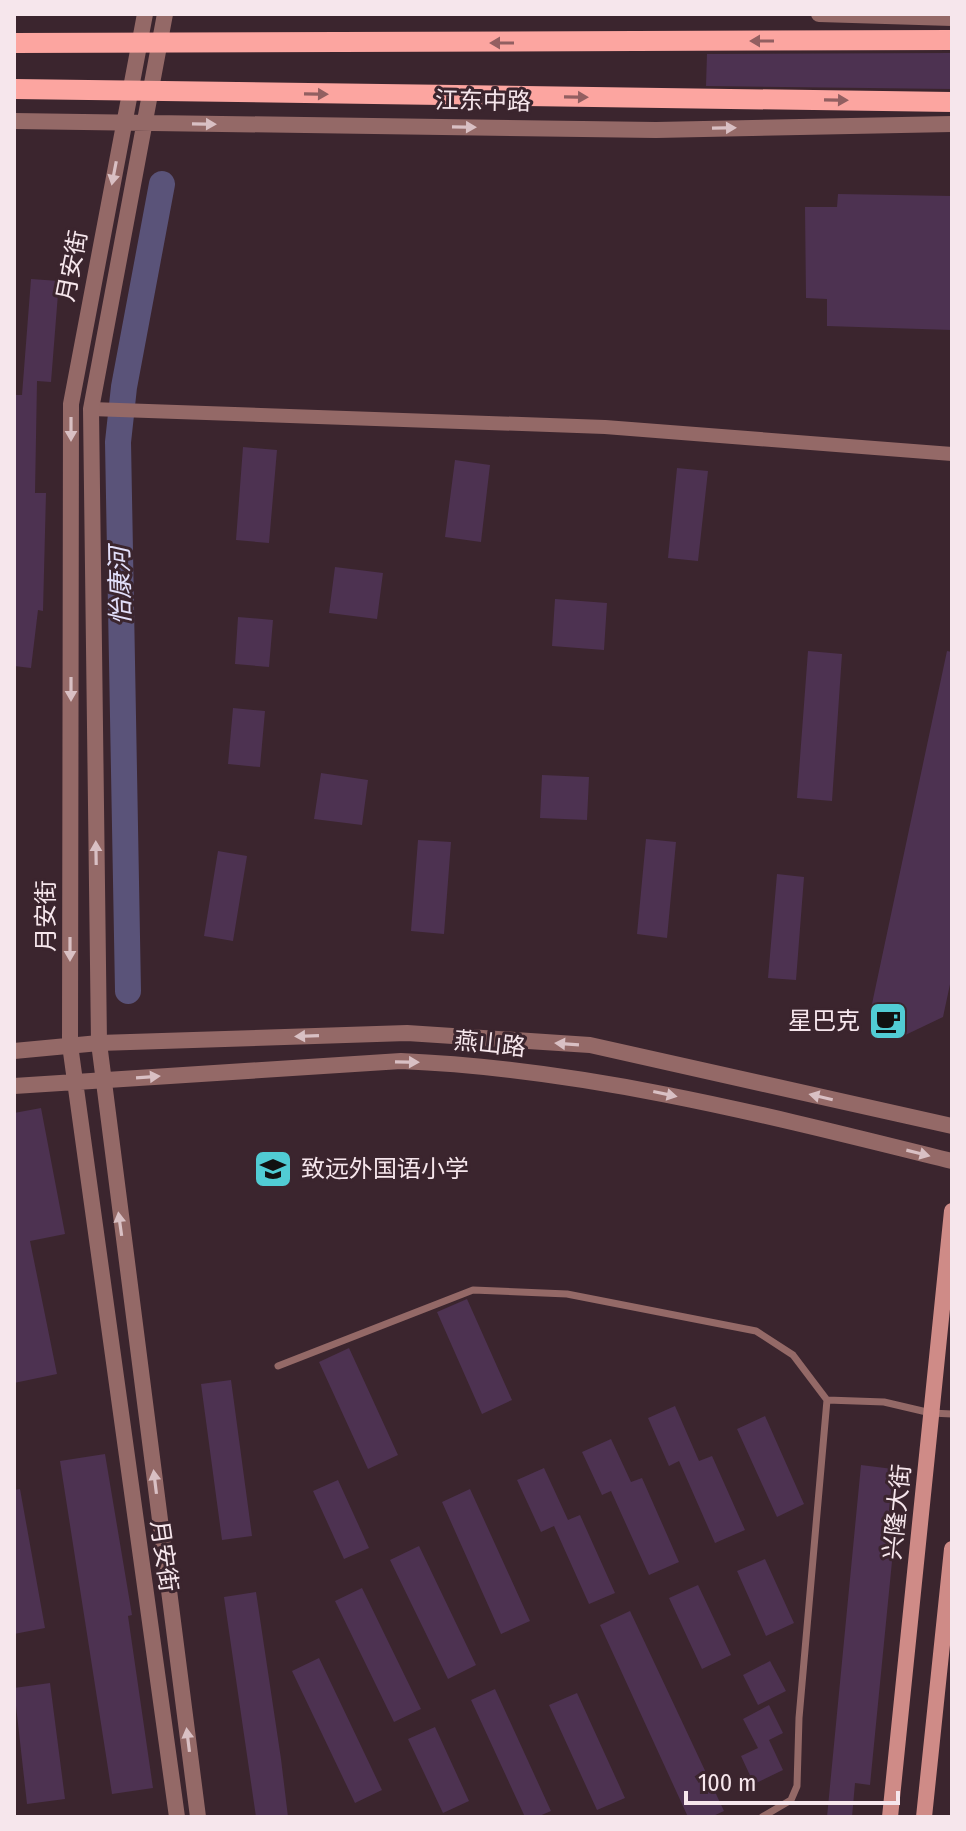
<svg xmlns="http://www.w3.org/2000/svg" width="966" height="1831" font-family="'Fira Sans Condensed','Noto Sans SC',sans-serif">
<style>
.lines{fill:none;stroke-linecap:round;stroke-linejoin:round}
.river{stroke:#5a5379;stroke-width:26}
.building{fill:#4d3251}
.service{stroke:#946967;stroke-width:7}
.minor{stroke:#946967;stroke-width:14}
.tertiary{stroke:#946967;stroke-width:16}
.secondary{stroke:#cf8b87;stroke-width:16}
.primary{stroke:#fca5a0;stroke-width:20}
.oneway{fill:#925f61}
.oneway2{fill:#d9c0c4}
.labels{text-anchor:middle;stroke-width:6;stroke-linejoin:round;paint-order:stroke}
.street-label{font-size:24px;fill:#f6e6ec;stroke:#3b252e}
.poi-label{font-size:24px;fill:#f6e6ec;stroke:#3b252e;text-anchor:end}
.water-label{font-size:26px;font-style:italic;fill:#e2dffa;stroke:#3b252e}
</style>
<rect width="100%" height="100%" fill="#3b252e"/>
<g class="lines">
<path class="river" d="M128,991l-10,-549 6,-55 38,-203"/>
</g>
<path class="building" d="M952,53v36l-246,-3 1,-32z
M838,194l114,2v134l-125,-4v-27l-21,-1 -1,-91h32z
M31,279l28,2 -8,101 -14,-1 -2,112h11l-3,118 -5,-1 -7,58 -17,-2v-271h8z
M243,447l34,3 -8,93 -33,-3z
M455,460l35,5 -9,77 -36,-5z
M677,468l31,3 -10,90 -30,-3z
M335,567l48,6 -6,46 -48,-6z
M555,599l52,4 -3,47 -52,-4z
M238,617l35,3 -4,47 -34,-3z
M808,651l34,3 -10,147 -35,-3z
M947,651l5,1v323l-9,42 -44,21 -30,-20z
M233,708l32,3 -5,56 -32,-3z
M321,773l47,7 -6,45 -48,-6z
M542,775l47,2 -2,43 -47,-2z
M646,839l30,3 -9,96 -30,-4z
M418,840l33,2 -7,92 -33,-3z
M218,851l29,5 -14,85 -29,-5z
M777,874l27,3 -8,103 -28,-2z
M41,1108l24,126 -35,7 27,133 -43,9v-270z
M467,1299l45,101 -30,14 -45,-102z
M349,1348l49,107 -30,14 -49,-107z
M231,1380l21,156 -30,4 -21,-156z
M675,1406l24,55 13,-5 33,74 -30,13 -36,-82 -10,5 -21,-48z
M765,1416l39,88 -27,13 -40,-88z
M611,1439l20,43 11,-4 37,84 -30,13 -38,-84 -9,4 -20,-43z
M105,1454l27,161 -4,1 25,172 -41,6 -52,-333z
M861,1465l40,5 -31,315 -15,-2 -3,34h-25z
M544,1468l24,52 12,-5 35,78 -26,11 -35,-78 -13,6 -24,-52z
M338,1480l31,68 -25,11 -31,-68z
M20,1489l25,139 -31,6v-144z
M470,1489l60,132 -29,13 -59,-132z
M419,1546l57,119 -28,14 -58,-119z
M765,1559l29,64 -28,13 -29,-65z
M698,1585l33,70 -29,14 -33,-71z
M362,1588l59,121 -27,13 -59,-121z
M256,1592l25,167 7,58h-32l-32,-220z
M630,1611l94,200 -13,6h-23l-88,-192z
M319,1658l63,132 -27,13 -63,-132z
M770,1661l16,30 -28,14 -15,-30z
M50,1683l15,116 -38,5 -13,-116z
M495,1689l56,122 -14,6h-12l-54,-117z
M577,1693l48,105 -28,12 -48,-105z
M769,1705l14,28 -14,7 14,30 -29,14 -13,-28 17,-8 -15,-29z
M435,1727l34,74 -26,12 -35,-74z"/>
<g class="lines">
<path class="service" d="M278,1366l195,-76 94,4 189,37 37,24 34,45 -28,318 -2,68 -6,14 -29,17
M827,1400l57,2 47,11 21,1"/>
<path class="minor" d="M91,409l514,18 347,27"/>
<path class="tertiary" d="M145,14l-74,390 -1,641 107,772
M165,14l-74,395 8,634 99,774
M819,14l133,4
M14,121l642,9 296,-6
M14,1051l85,-8 308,-10 183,12 362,81
M14,1086l387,-25c188,8 369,55 551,100"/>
<path class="secondary" d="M890,1817l62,-606
M924,1817l28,-268"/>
<path class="primary" d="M14,43l938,-3
M14,89l938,13"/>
</g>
<defs><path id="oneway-solid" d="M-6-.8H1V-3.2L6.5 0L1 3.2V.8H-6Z" transform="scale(2)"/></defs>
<g class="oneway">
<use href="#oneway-solid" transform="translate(762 41) rotate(180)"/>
<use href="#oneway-solid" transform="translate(502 43) rotate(180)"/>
<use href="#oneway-solid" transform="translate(316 94) rotate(1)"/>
<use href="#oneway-solid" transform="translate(576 97) rotate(1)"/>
<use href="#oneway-solid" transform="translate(836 100) rotate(1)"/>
</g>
<g class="oneway2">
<use href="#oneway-solid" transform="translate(204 124) rotate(1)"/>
<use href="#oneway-solid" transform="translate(464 127) rotate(1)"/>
<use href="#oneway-solid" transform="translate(724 128) rotate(-1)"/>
<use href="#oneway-solid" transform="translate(114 173) rotate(101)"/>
<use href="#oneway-solid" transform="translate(71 429) rotate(90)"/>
<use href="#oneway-solid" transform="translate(71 689) rotate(90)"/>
<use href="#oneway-solid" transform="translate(96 853) rotate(-91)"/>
<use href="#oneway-solid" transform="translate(70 949) rotate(90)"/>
<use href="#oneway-solid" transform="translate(307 1036) rotate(178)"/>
<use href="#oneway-solid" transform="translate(567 1044) rotate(-176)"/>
<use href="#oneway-solid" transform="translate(407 1062) rotate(1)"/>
<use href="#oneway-solid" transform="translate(148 1077) rotate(-4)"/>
<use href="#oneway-solid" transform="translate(665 1094) rotate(12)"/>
<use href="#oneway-solid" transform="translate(821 1097) rotate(-167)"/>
<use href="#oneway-solid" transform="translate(918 1153) rotate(14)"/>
<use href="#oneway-solid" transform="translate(120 1224) rotate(-98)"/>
<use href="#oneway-solid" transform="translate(155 1482) rotate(-97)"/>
<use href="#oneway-solid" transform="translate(188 1740) rotate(-97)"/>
</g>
<defs>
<g id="cafe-square" transform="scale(2)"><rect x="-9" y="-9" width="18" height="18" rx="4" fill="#51ccd4" stroke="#3b252e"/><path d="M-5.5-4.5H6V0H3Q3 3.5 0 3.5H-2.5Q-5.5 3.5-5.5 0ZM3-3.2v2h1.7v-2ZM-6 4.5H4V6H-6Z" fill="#111"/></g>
<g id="school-square" transform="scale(2)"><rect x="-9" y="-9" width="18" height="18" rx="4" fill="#51ccd4" stroke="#3b252e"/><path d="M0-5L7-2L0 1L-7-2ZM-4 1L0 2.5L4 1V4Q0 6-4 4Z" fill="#111"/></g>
</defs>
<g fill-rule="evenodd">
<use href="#cafe-square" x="888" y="1021"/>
<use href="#school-square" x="273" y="1169"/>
</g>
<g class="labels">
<g class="street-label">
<text transform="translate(483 101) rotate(1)" y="8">江东中路</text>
<text transform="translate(72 266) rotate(-79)" y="8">月安街</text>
<text transform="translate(46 916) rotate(-90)" y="8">月安街</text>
<text transform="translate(490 1044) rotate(6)" y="8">燕山路</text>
<text transform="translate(897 1512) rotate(-84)" y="8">兴隆大街</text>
<text transform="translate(164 1556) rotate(82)" y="8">月安街</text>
</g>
<g class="poi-label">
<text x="860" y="1029">星巴克</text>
<text x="301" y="1177" text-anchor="start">致远外国语小学</text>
</g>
<g class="water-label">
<text transform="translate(120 586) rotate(-91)" y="9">怡康河</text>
</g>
</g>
<rect width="966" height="1831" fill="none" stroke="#f6e6ec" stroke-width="32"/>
<path d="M686 1791v12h212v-12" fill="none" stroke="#f6e6ec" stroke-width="4"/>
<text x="698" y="1791" font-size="24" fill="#f6e6ec" stroke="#3b252e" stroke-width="6" paint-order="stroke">100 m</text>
</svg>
